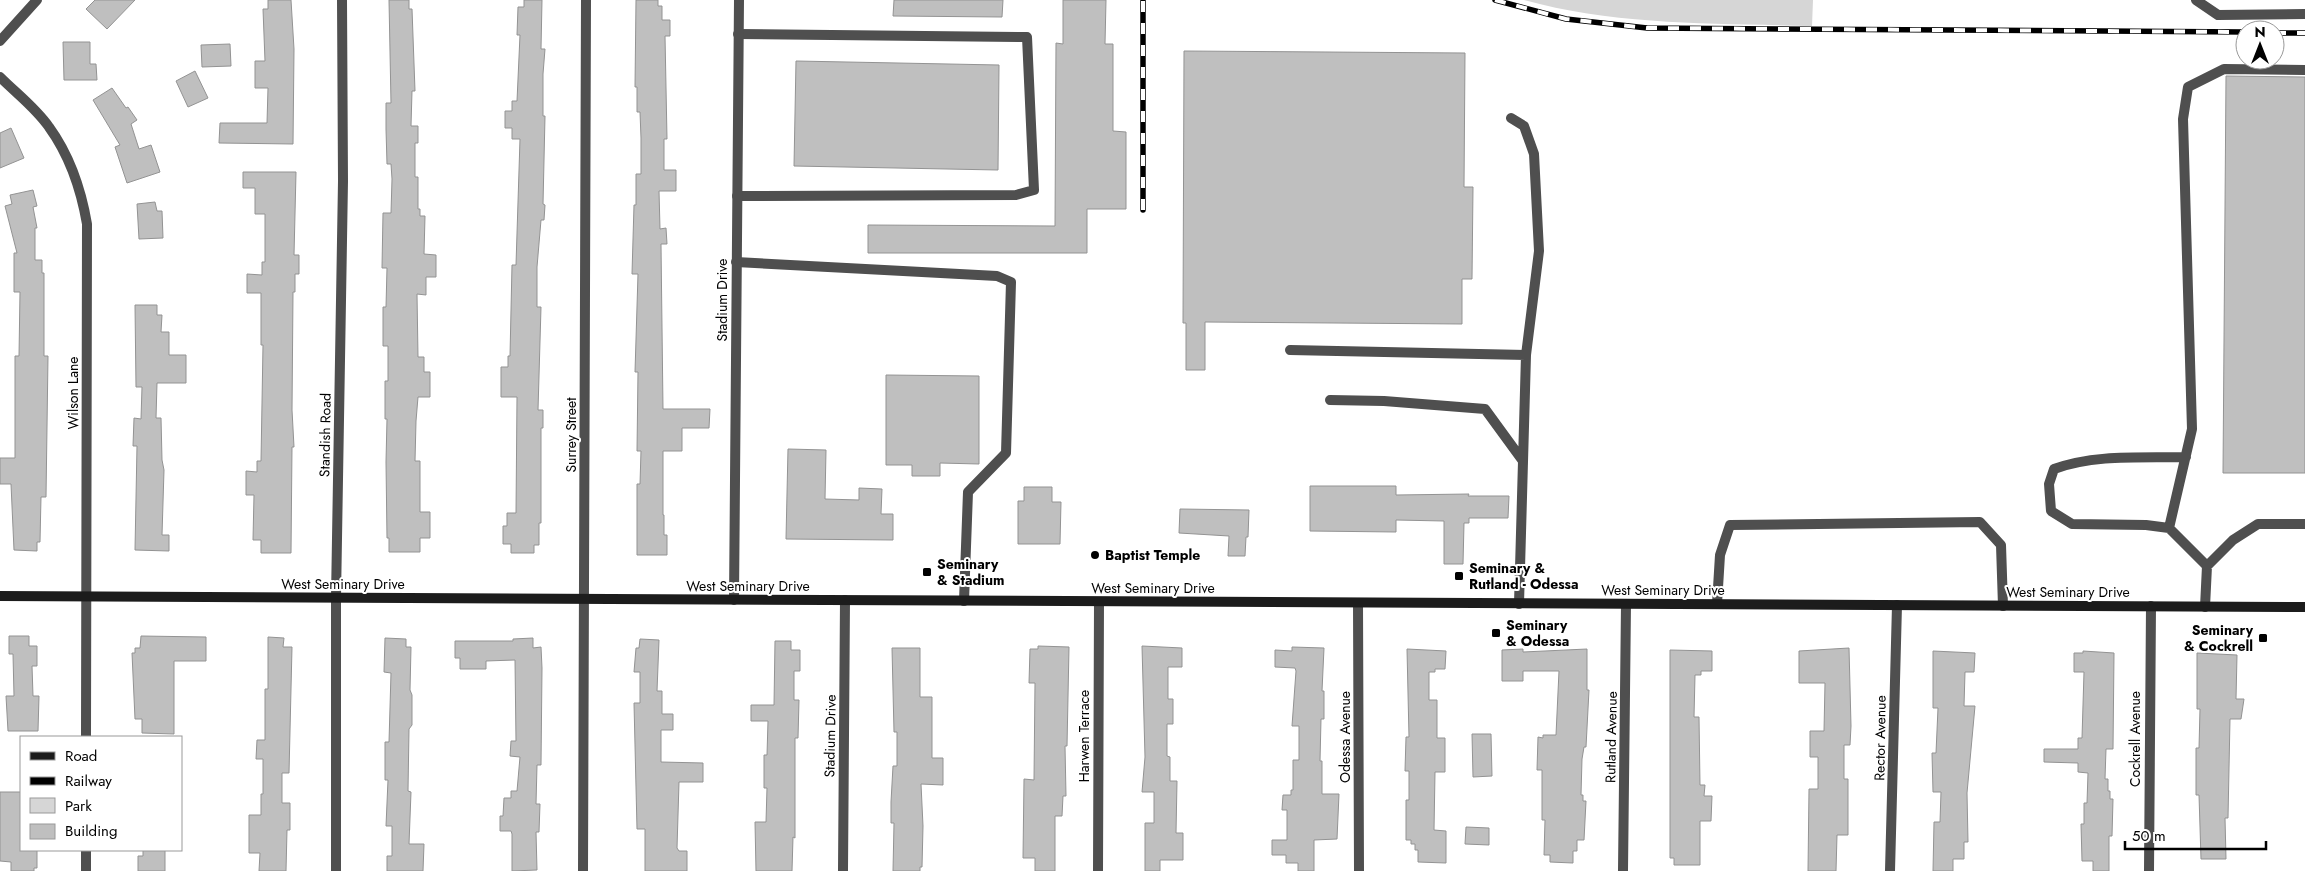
<svg xmlns="http://www.w3.org/2000/svg" width="2305" height="871" font-family="Jost,sans-serif">
<style>
.green{fill:#d6d6d6}
.building{fill:#bfbfbf;stroke:#939393}
.lines{fill:none;stroke-linecap:round;stroke-linejoin:round}
.lane{stroke:#4f4f4f;stroke-width:10}
.street{stroke:#4f4f4f;stroke-width:10}
.secondary{stroke:#1c1c1c;stroke-width:10}
.rail-casing{stroke:#000;stroke-width:5.5}
.rail{stroke:#fff;stroke-width:4;stroke-dasharray:11;stroke-linecap:butt}
.poi-dot{fill:#000;stroke:#fff;stroke-width:2}
.labels{text-anchor:middle;stroke-width:4;stroke-linejoin:round;paint-order:stroke}
.street-label{font-size:14px;fill:#000;stroke:#fff}
.poi-label{font-size:14px;font-weight:bold;fill:#000;stroke:#fff;text-anchor:start}
</style>
<rect width="100%" height="100%" fill="#fff"/>
<path class="green" d="M1524,0h289l-1,26c-96,-3 -194,0 -288,-26z"/>
<path class="building" d="M95,0h40l-28,29 -21,-20z
M268,0h23l3,49 -1,95 -74,-1 1,-20h47l1,-35h-13v-27h10l-2,-52h5z
M389,0h20v9h3l3,82h-3l-1,35h7v17h-3v34h3v32h2v7h5l-1,38 12,1v22h-10v18l-9,-1 1,63h6v15h6v25h-12l-2,24 -1,40h5v51h10v26h-10v14h-31v-14h-2l-1,-76 1,-43h-2v-38h3v-35h-5v-39h3l1,-39h-5l1,-55h8l1,-34 -1,-15h-4l-1,-35v-26h5z
M524,0h18l-1,49h4l-2,25v42h2l-2,88 2,1 -1,15h-3l-4,47v40h4l-3,103h5v18h-2v95h-2v22h-5v8h-23v-9h-8v-18h4v-13h9l1,-116h-16v-30h7v-11h2l2,-91h4l4,-126h-8v-11h-7v-17h7v-10h5l3,-66h-3l1,-28h6z
M636,0h22v6h4v14h8v16h-5l2,103h-3v31h12v21h-17l1,38 6,-1 1,16h-6l2,165h47l-1,19h-27v23h-19v64h1v20h3v20h-30v-71h3l1,-33h-4l1,-79h-3l3,-98h-6l2,-69h2v-31h5v-36l-1,-26h-3v-25h-2z
M894,0h109l-1,17 -109,-1z
M1063,0h43l-1,44h8v87l13,1v77h-39v44h-219v-28l187,1 1,-183 7,1z
M63,42h27v22h6l1,16h-33z
M230,44l1,22 -29,1 -1,-22z
M1184,51l281,2 -1,134h9l-1,92h-10v45l-257,-2v48h-19v-47h-3z
M796,61l203,4 -1,105 -204,-4z
M195,71l13,27 -20,9 -12,-26z
M2226,76l79,1v396h-82z
M112,88l14,20 2,-1 9,13 -6,4 8,25 12,-4 9,27 -33,11 -12,-36 5,-2 -27,-45z
M11,128l13,30 -24,10v-35z
M243,172h53l-2,83h5v19h-4v18h-2l-1,118 2,37h-2l-1,106h-30v-13h-8l1,-45h-8v-24l11,1v-11h4l2,-116h-2v-52h-14v-19l15,1v-13h3v-48h-10v-26h-12z
M33,190l4,16 -4,1 4,21h-2v32h7v13h2v83h4l-2,141h-5l-1,45h-3v9l-23,-1 -3,-66h-11v-26h15v-102h4l1,-64h-6v-39h3l-12,-47 7,-2 -2,-9z
M155,202l2,9h5l1,27 -24,1 -2,-35z
M135,305h22v10h5l-1,17h8v23h17v28h-29l-1,35h5l1,42 2,10 -2,65h7v16l-34,-1 2,-104h-4l1,-28 7,1 1,-32h-6z
M886,375l93,1v88l-39,-1v13h-28v-11h-26z
M788,449l38,1 -1,49 34,1v-12l23,1 -1,25h12v26l-107,-1z
M1310,486h86v9l73,-1 -1,2h41l-1,22h-39v5h-5l-1,41h-19v-43l-48,-1v12l-86,-1z
M1024,487h28v15h9l-1,42h-42v-43h6z
M1180,509l69,1 -1,27h-2l-1,19h-17l1,-20 -50,-3z
M9,636h20v10h8v20h-5l1,30h6l-1,35h-30l-2,-35h8l-1,-42h-4z
M141,636l65,1v24h-32v73l-32,-1v-14h-7l-3,-66h3v-5h5z
M268,637l16,1 -1,9h9l-3,126h-7v30h8v27h-3l-1,41h-27l1,-18h-11v-38h12v-21h2v-35h-7l1,-19h8v-51h3z
M385,638l21,1v8h5l-1,43 2,5v30l-3,4 -1,62 3,1 -2,52h15l-1,27h-36v-15h5v-30h-6l2,-46h-3v-38h4l2,-69 -7,-1z
M533,638v10l8,-1 1,21 -1,97h-4l-1,39h4l-1,28h-3l1,38 -25,1v-37l-1,-3h-11v-15h3l1,-18h7v-7h6l3,-34 -10,-1 1,-15h5l-1,-81 -29,1v8h-26v-11h-5v-17h58v-2z
M640,639l19,1 -2,51h5v23h11v16h-12v32l42,1v19h-24l-2,66 2,3h8v20h-42v-42h-8l-3,-126h6v-31h-6l2,-24h3z
M775,641h16v9h9v21h-6v29h5l-1,38h-3v100l-2,-1 -1,34h-36l-1,-49h11l1,-34h-3v-33h3l1,-34h-17v-16h23z
M1038,646l31,1 -2,99h-2l1,50h-3l-1,20h-7v55h-20v-13h-12l1,-79 10,1 1,-97h-6l1,-34h8z
M1142,646l40,2v19h-14v32h5v25h-6v32l3,1v24h7l-1,52h7v27h-23v11h-15v-48h9v-31h-12l3,-35z
M1292,647l32,1 -2,43h2v28h-3l-1,42h2v33h17l-2,45 -23,1v31h-16v-8h-12v-8h-14v-15h15v-30h-5l1,-15h8v-5h2v-30h6v-34h-7l4,-55 -1,-3 -20,-1v-17l17,1z
M892,648h28v49h12v61h11v27l-22,-1 2,42 -1,41h-2v4h-27l1,-48h-3v-21l2,-36h4v-34h-3z
M1849,648l2,78 -1,19h-6v34h4v56h-11l-1,36h-28l1,-82h9v-32h-8v-26h14l1,-48h-26v-32z
M1407,649l39,2 -1,18h-10v3h-6v28h8v38h8v34h-10l-1,58 12,1v32l-28,-1v-12h-3v-6h-4v-4h-5v-40h3v-29h-4l1,-34h3z
M1523,649v3l64,-3v41h2l-3,57h-2l-2,12 -1,36h2v6h3l-2,39h-7v11h-4v12l-23,-1v-7h-6l1,-35h-3v-50h-5l1,-33 5,1v-3h13l3,-64h-36v10h-21v-31z
M1670,650l42,1v20h-11v4h-6l-1,42h5l1,68h5l-1,11h8l-1,25h-11v44h-26v-7h-4z
M1933,651l42,2 -1,19h-9l-1,34h11l-8,87 1,49h-4v17h-11v12h-20l1,-49h6l1,-30h-8l-1,-39h4l2,-45h-5z
M2083,651l31,2 -1,96h-7l-1,30h3v12h2v8h3l-1,37h-3v35h-16v-10h-11l-1,-37h3v-21h3l1,-30 -10,-1v-9l-34,-1v-13h34v-11h4l2,-66h-10v-19h9z
M2197,653l40,2 -1,44h8l-3,20h-11l-2,99h-3l1,41h-25l-2,-64h-3v-47h3l1,-39h-3z
M1472,734h19l1,42 -19,1z
M0,792h21v58h16v18h-3v3h-23v-9l-11,-1z
M1466,827l23,1v17l-24,-1z
M143,850h22v21h-27v-15h5z"/>
<g class="lines">
<path class="lane" d="M2196,0l22,15 87,-1
M1511,118l13,8 10,28 5,97 -13,104
M737,196l279,-1 18,-5 -7,-153 -289,-3
M736,262l261,14 14,6 -5,171 -38,39 -4,109
M1290,350l236,5 -7,249
M1330,400l54,1 101,8 38,52
M2186,457c-44,1 -91,-3 -132,12l-5,15 2,27 21,13 74,1 23,3 38,38
M2169,528l23,-99 -9,-310 5,-32 36,-18 81,1
M1717,604l3,-49 10,-30 250,-3 21,23 2,61
M2205,607l2,-41 26,-26 25,-16h47"/>
<path class="street" d="M0,41l37,-41
M0,77c16,16 36,31 49,50 21,29 32,62 38,97l-1,513
M734,600l5,-600
M1358,603l1,268
M86,850v21
M336,871v-273l7,-417 -1,-181
M583,871l3,-871
M843,871l2,-271
M1098,871l1,-269
M1623,871l3,-267
M1890,871l7,-266
M2149,871l2,-265"/>
<path class="secondary" d="M0,596l2305,11"/>
<g class="rail-casing">
<path id="rail" d="M1495,0l71,19 81,9 598,4
M2275,33h30
M1143,210v-210"/>
</g>
<use href="#rail" class="rail"/>
</g>
<g class="poi-dot">
<circle cx="1095" cy="555" r="5"/>
<rect x="922" y="567" width="10" height="10" rx="2.5"/>
<rect x="1454" y="571" width="10" height="10" rx="2.5"/>
<rect x="1491" y="628" width="10" height="10" rx="2.5"/>
<rect x="2258" y="633" width="10" height="10" rx="2.5"/>
</g>
<g class="labels">
<g class="street-label">
<text transform="translate(722 300) rotate(-90)" y="5">Stadium Drive</text>
<text transform="translate(73 393) rotate(-90)" y="5">Wilson Lane</text>
<text transform="translate(325 435) rotate(-89)" y="5">Standish Road</text>
<text transform="translate(571 435) rotate(-90)" y="5">Surrey Street</text>
<text x="343" y="589">West Seminary Drive</text>
<text x="748" y="591">West Seminary Drive</text>
<text x="1153" y="593">West Seminary Drive</text>
<text x="1663" y="595">West Seminary Drive</text>
<text x="2068" y="597">West Seminary Drive</text>
<text transform="translate(830 736) rotate(-89)" y="5">Stadium Drive</text>
<text transform="translate(1084 736) rotate(-90)" y="5">Harwen Terrace</text>
<text transform="translate(1345 737) rotate(-90)" y="5">Odessa Avenue</text>
<text transform="translate(1611 737) rotate(-89)" y="5">Rutland Avenue</text>
<text transform="translate(1880 738) rotate(-89)" y="5">Rector Avenue</text>
<text transform="translate(2135 739) rotate(-90)" y="5">Cockrell Avenue</text>
</g>
<g class="poi-label">
<text x="1105" y="560">Baptist Temple</text>
<text x="937" y="569">Seminary<tspan x="937" dy="16">&amp; Stadium</tspan></text>
<text x="1469" y="573">Seminary &amp;<tspan x="1469" dy="16">Rutland - Odessa</tspan></text>
<text x="1506" y="630">Seminary<tspan x="1506" dy="16">&amp; Odessa</tspan></text>
<text x="2253" y="635" text-anchor="end">Seminary<tspan x="2253" dy="16">&amp; Cockrell</tspan></text>
</g>
</g>
<rect x="20" y="736" width="162" height="115" fill="#ffffff" stroke="#999999"/>
<rect x="30" y="752" width="25" height="8" fill="#1c1c1c" stroke="#999999"/>
<text x="65" y="761" font-size="15" fill="#000000">Road</text>
<rect x="30" y="777" width="25" height="8" fill="#000000" stroke="#999999"/>
<text x="65" y="786" font-size="15" fill="#000000">Railway</text>
<rect x="30" y="798" width="25" height="15" fill="#d6d6d6" stroke="#999999"/>
<text x="65" y="811" font-size="15" fill="#000000">Park</text>
<rect x="30" y="824" width="25" height="15" fill="#bfbfbf" stroke="#999999"/>
<text x="65" y="836" font-size="15" fill="#000000">Building</text>
<g transform="translate(2260 45)"><circle r="24" fill="#ffffff" stroke="#999999"/>
<path d="M0-4L9 19L0 12L-9 19Z" fill="#000000"/>
<text y="-8" font-size="14" font-weight="bold" text-anchor="middle" fill="#000000">N</text>
</g>
<path d="M2125 841v8h141v-8" fill="none" stroke="#000000" stroke-width="2.5"/>
<text x="2132" y="841" font-size="15" fill="#000000" stroke="#ffffff" stroke-width="4" paint-order="stroke">50 m</text>
</svg>
